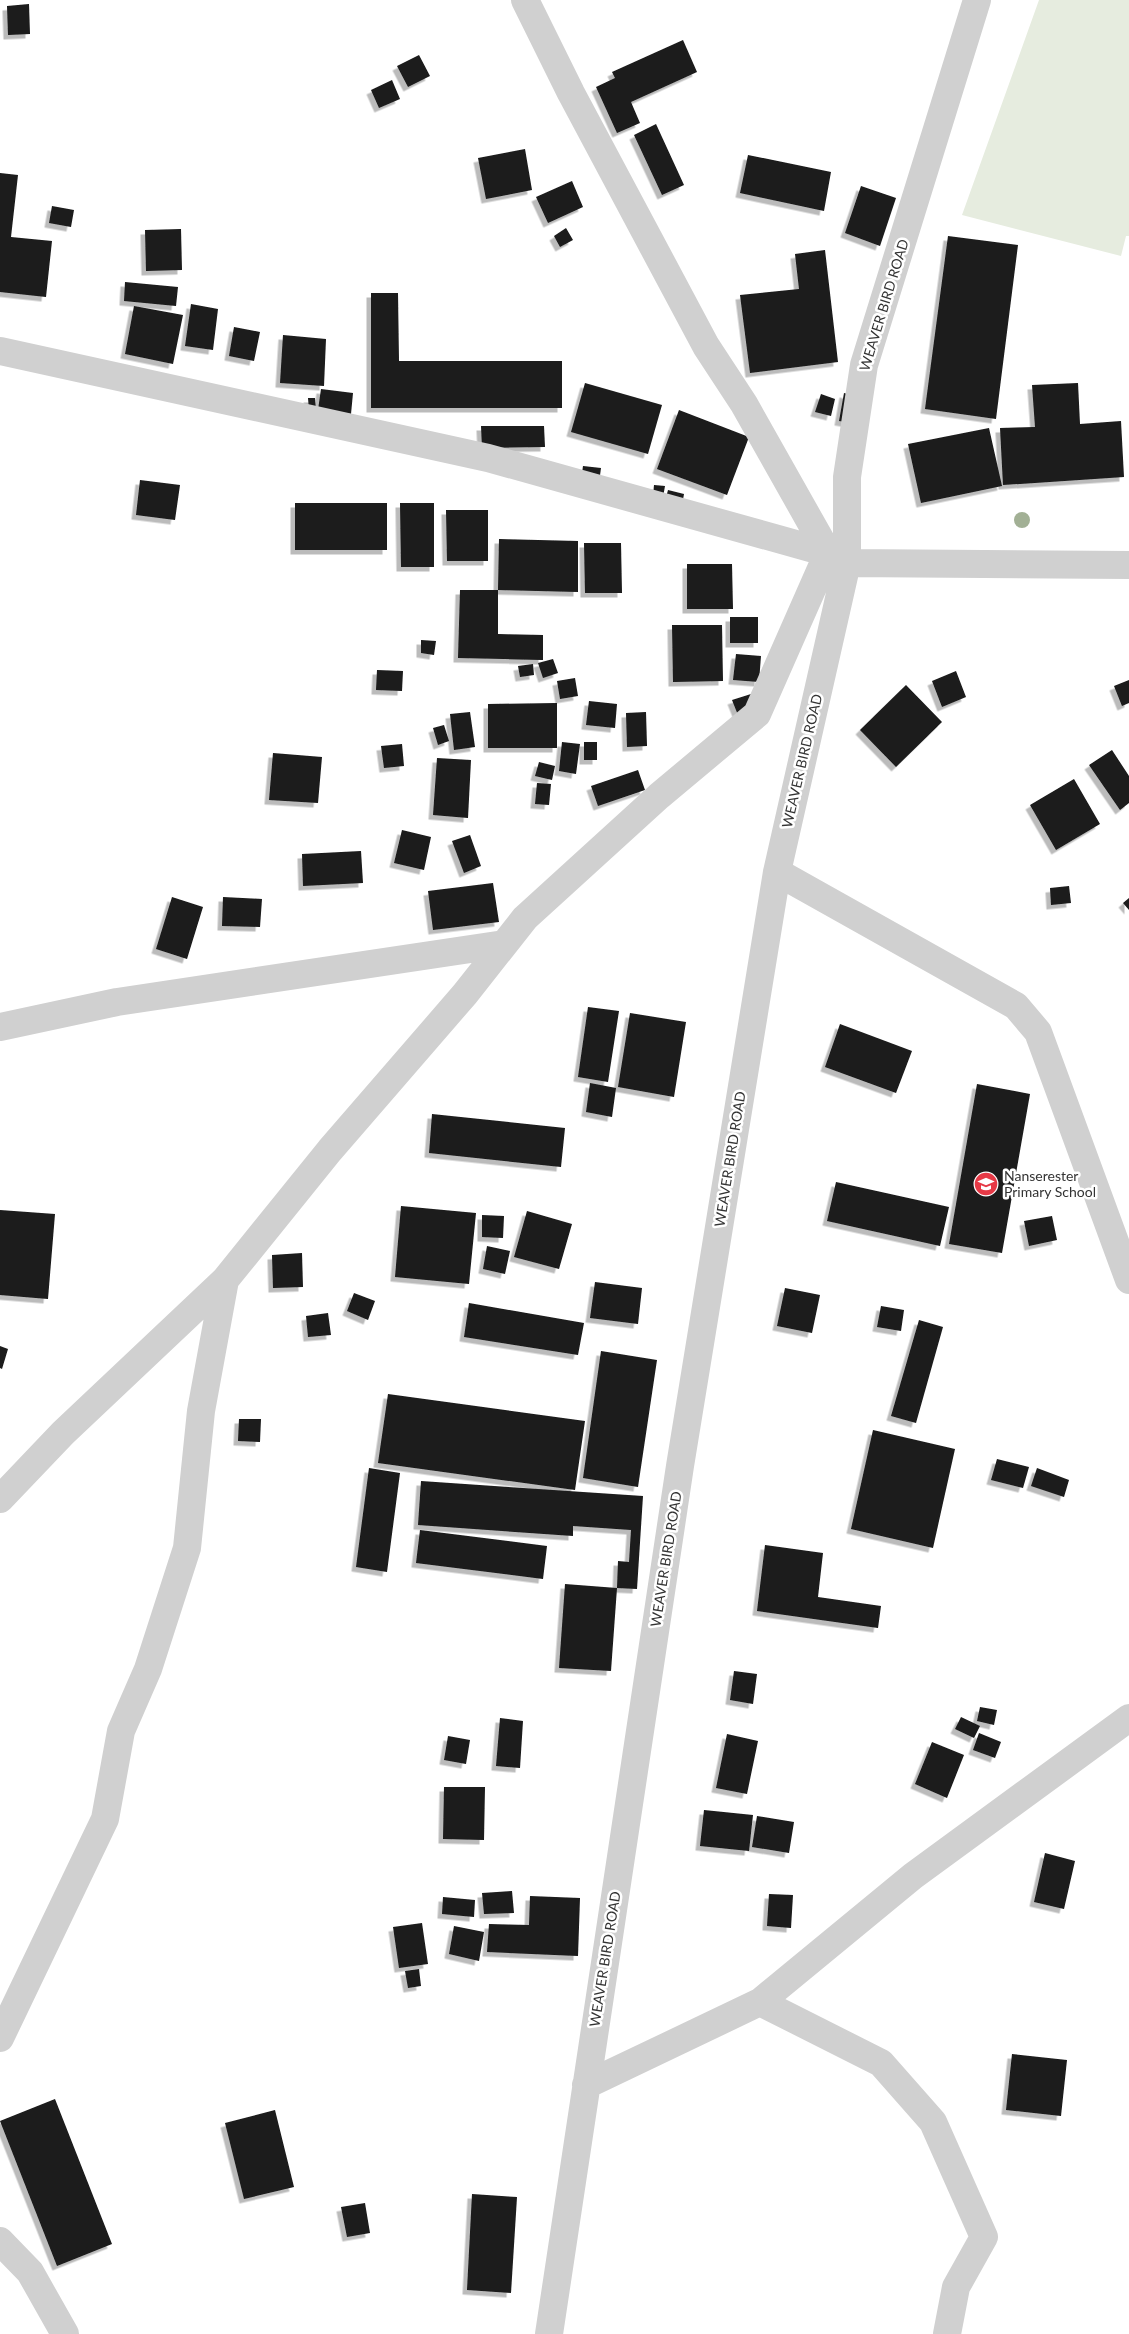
<svg xmlns="http://www.w3.org/2000/svg" width="1129" height="2334" font-family="Lato,sans-serif">
<style>
.green{fill:#e6ecdf}
.building{fill:#1a1a1a;filter:url(#shadow)}
.lines{fill:none;stroke-linecap:round;stroke-linejoin:round}
.street{stroke:#d0d0d0;stroke-width:28}
.tree{fill:#a2b095}
.labels{text-anchor:middle;stroke-width:5;stroke-linejoin:round;paint-order:stroke}
.street-label{font-size:14px;fill:#333;stroke:#fff}
.poi-label{font-size:14px;fill:#333;stroke:#fff;text-anchor:start}
</style>
<defs>
<filter id="shadow"><feDropShadow dx="-4.5" dy="4.5" stdDeviation="0" flood-color="#0004"/></filter>
</defs>
<rect width="100%" height="100%" fill="#fff"/>
<path class="green" d="M1039,0h90v236h-3l-5,20 -159,-41z"/>
<path class="building" d="M29,4l1,30 -22,1 -1,-29z
M683,40l14,32 -66,30 9,21 -23,10 -21,-46 19,-9 -3,-6z
M419,55l11,21 -22,11 -11,-21z
M392,80l8,19 -21,9 -8,-18z
M656,124l28,61 -22,10 -28,-60z
M525,149l7,41 -46,9 -8,-41z
M748,155l83,17 -7,39 -84,-18z
M0,173l18,2 -7,62 41,4 -6,56 -46,-5z
M572,181l11,26 -35,16 -12,-26z
M861,186l35,12 -16,48 -35,-13z
M52,206l22,4 -3,17 -22,-4z
M566,228l7,12 -13,7 -6,-11z
M181,229l1,41 -36,1 -1,-41z
M948,236l70,9 -22,174 -71,-10z
M825,250l13,112 -88,11 -10,-78 59,-6 -4,-35z
M125,282l53,5 -2,19 -52,-5z
M371,293h27l1,68h163v47h-191z
M191,304l27,5 -5,41 -28,-4z
M134,306l49,9 -10,49 -48,-10z
M234,327l26,5 -6,29 -25,-5z
M283,335l43,4 -2,47 -44,-3z
M585,383l77,22 -14,49 -77,-22z
M1078,383l2,41 41,-3 3,56 -121,8 -3,-57 35,-1 -3,-42z
M321,389l32,4 -2,21 -33,-4z
M844,393l12,3 -5,27 -12,-2z
M821,394l14,5 -4,17 -16,-4z
M308,398h7l1,12h-7z
M679,410l70,27 -22,58 -70,-26z
M481,426h63l1,21 -63,1z
M989,428l13,58 -81,17 -13,-59z
M583,466l18,2 -2,15 -18,-3z
M140,480l40,5 -5,35 -39,-5z
M654,485l11,1 -2,11 -10,-1z
M668,490l16,4 -2,11 -17,-4z
M295,503h92v47h-92z
M400,503h34v64h-33z
M446,510h42v51h-41z
M499,539l79,2v51l-80,-2z
M584,543h37l1,50h-37z
M687,564h45l1,45h-46z
M460,590h38v44l45,1v25l-85,-2z
M730,617h28v26h-28z
M672,625h50l1,56 -50,1z
M421,640l15,1 -2,14 -13,-2z
M736,654l25,2 -2,26 -26,-2z
M553,659l5,14 -15,5 -5,-15z
M533,664l1,11 -14,2 -2,-11z
M377,670l26,1 -1,20 -26,-1z
M956,671l10,26 -24,10 -10,-26z
M575,678l3,18 -18,3 -3,-18z
M1129,680v23l-7,3 -8,-20z
M906,685l36,37 -46,45 -36,-37z
M751,694l5,14 -18,7 -6,-15z
M589,701l28,3 -2,24 -29,-3z
M557,703v45h-69v-44z
M470,712l5,35 -21,3 -4,-36z
M646,712l1,34 -20,1 -1,-34z
M444,725l5,16 -11,4 -5,-17z
M562,742l18,2 -4,30 -17,-3z
M584,742h13v18h-13z
M402,744l2,22 -20,2 -3,-22z
M1112,750l17,26v27l-9,7 -31,-45z
M273,753l49,4 -4,46 -49,-3z
M437,758l34,2 -3,58 -35,-3z
M539,762l16,4 -3,14 -17,-4z
M638,770l7,20 -47,16 -7,-20z
M1074,779l26,45 -44,26 -26,-45z
M537,783l14,1 -2,21 -14,-1z
M402,830l29,7 -7,33 -30,-7z
M470,835l11,31 -17,7 -12,-32z
M361,851l2,32 -60,3 -1,-32z
M493,883l6,39 -66,8 -5,-39z
M1069,886l2,17 -20,2 -1,-17z
M172,897l31,10 -16,52 -31,-10z
M223,897l39,2 -2,28 -38,-1z
M1129,898v12l-6,-7z
M588,1007l31,4 -11,71 -30,-5z
M630,1013l56,9 -12,75 -56,-10z
M840,1024l72,27 -16,42 -71,-26z
M590,1083l26,5 -4,29 -26,-5z
M977,1084l53,10 -28,159 -53,-9z
M432,1114l133,14 -4,39 -132,-14z
M836,1182l113,25 -9,39 -113,-25z
M401,1206l75,7 -7,71 -74,-7z
M0,1210l55,4 -7,85 -48,-4z
M527,1211l45,13 -13,45 -45,-12z
M482,1215l22,1 -1,22 -21,-1z
M1052,1216l5,24 -28,6 -5,-25z
M487,1246l23,5 -5,23 -22,-5z
M302,1253l1,34 -30,1 -1,-33z
M595,1282l47,6 -4,36 -48,-6z
M785,1288l35,7 -8,38 -35,-7z
M354,1293l21,8 -7,19 -21,-9z
M469,1303l115,20 -6,32 -114,-18z
M881,1306l23,4 -3,21 -24,-4z
M328,1313l3,22 -23,2 -2,-21z
M919,1320l24,7 -27,96 -25,-7z
M0,1346l8,3 -6,20 -2,-1z
M601,1351l56,9 -19,127 -55,-9z
M388,1394l197,27 -10,69 -197,-27z
M239,1419h22l-1,23 -22,-1z
M873,1430l82,19 -22,99 -82,-19z
M997,1459l32,8 -6,21 -32,-8z
M369,1468l31,5 -13,99 -31,-5z
M1037,1468l32,12 -5,17 -33,-11z
M421,1481l222,15 -6,93 -20,-1 1,-27 11,1 2,-32 -58,-4v10l-155,-11z
M420,1530l127,16 -4,33 -127,-16z
M765,1545l58,8 -5,44 63,9 -3,22 -121,-17z
M565,1584l52,4 -6,83 -52,-3z
M734,1671l23,3 -4,30 -23,-4z
M980,1707l17,3 -3,15 -17,-4z
M961,1717l19,9 -6,12 -19,-9z
M500,1718l23,3 -3,47 -24,-2z
M979,1733l22,9 -6,16 -22,-8z
M727,1734l31,7 -11,53 -31,-6z
M448,1736l22,4 -4,24 -22,-4z
M932,1742l32,13 -17,43 -32,-14z
M444,1787h41l-1,53 -41,-1z
M704,1810l49,5 -4,36 -49,-5z
M757,1816l37,6 -5,31 -37,-6z
M1045,1853l30,8 -11,48 -30,-7z
M512,1891l2,22 -30,1 -2,-21z
M769,1894l24,1 -2,33 -24,-2z
M530,1896l50,2 -2,58 -91,-4 2,-28 40,1z
M443,1897l32,3 -1,17 -32,-3z
M422,1923l6,41 -29,4 -6,-41z
M454,1926l30,6 -5,29 -30,-7z
M419,1969l2,17 -13,2 -3,-17z
M1012,2054l55,6 -6,56 -55,-6z
M55,2099l57,145 -55,22 -57,-145z
M275,2110l19,77 -50,12 -19,-76z
M472,2194l45,3 -6,96 -44,-3z
M365,2203l5,30 -23,4 -6,-30z"/>
<g class="lines">
<path class="street" d="M0,351l488,107 340,95 19,10 282,2
M777,872l239,134 22,26 91,248
M0,1027l117,-25 387,-58
M0,1499l63,-66 162,-153 105,-130 135,-156 60,-76 134,-122 98,-82 71,-161 -84,-149 -38,-58 -135,-253 -46,-93
M760,2002l121,61 52,59 51,115 -28,50 -9,47
M0,2038l105,-219 16,-88 27,-62 39,-121 14,-137 24,-131
M586,2085l174,-83 153,-126 216,-158
M0,2241l30,31 35,62
M549,2334l131,-868 97,-594 70,-309v-86l17,-112 113,-365"/>
</g>
<circle class="tree" cx="1022" cy="520" r="8"/>
<defs>
<g id="school-disc" transform="scale(1.25)"><circle r="9.5" fill="#e63946" stroke="#fff"/><path d="M0-5L7-2L0 1L-7-2ZM-4 1L0 2.5L4 1V4Q0 6-4 4Z" fill="#fff"/></g>
</defs>
<g fill-rule="evenodd">
<use href="#school-disc" x="986" y="1184"/>
</g>
<g class="labels">
<g class="street-label">
<text transform="translate(884 305) rotate(-73)" y="5">WEAVER BIRD ROAD</text>
<text transform="translate(802 761) rotate(-77)" y="5">WEAVER BIRD ROAD</text>
<text transform="translate(730 1159) rotate(-81)" y="5">WEAVER BIRD ROAD</text>
<text transform="translate(666 1559) rotate(-81)" y="5">WEAVER BIRD ROAD</text>
<text transform="translate(605 1959) rotate(-81)" y="5">WEAVER BIRD ROAD</text>
</g>
<g class="poi-label">
<text x="1004" y="1181">Nanserester<tspan x="1004" dy="16">Primary School</tspan></text>
</g>
</g>
</svg>
